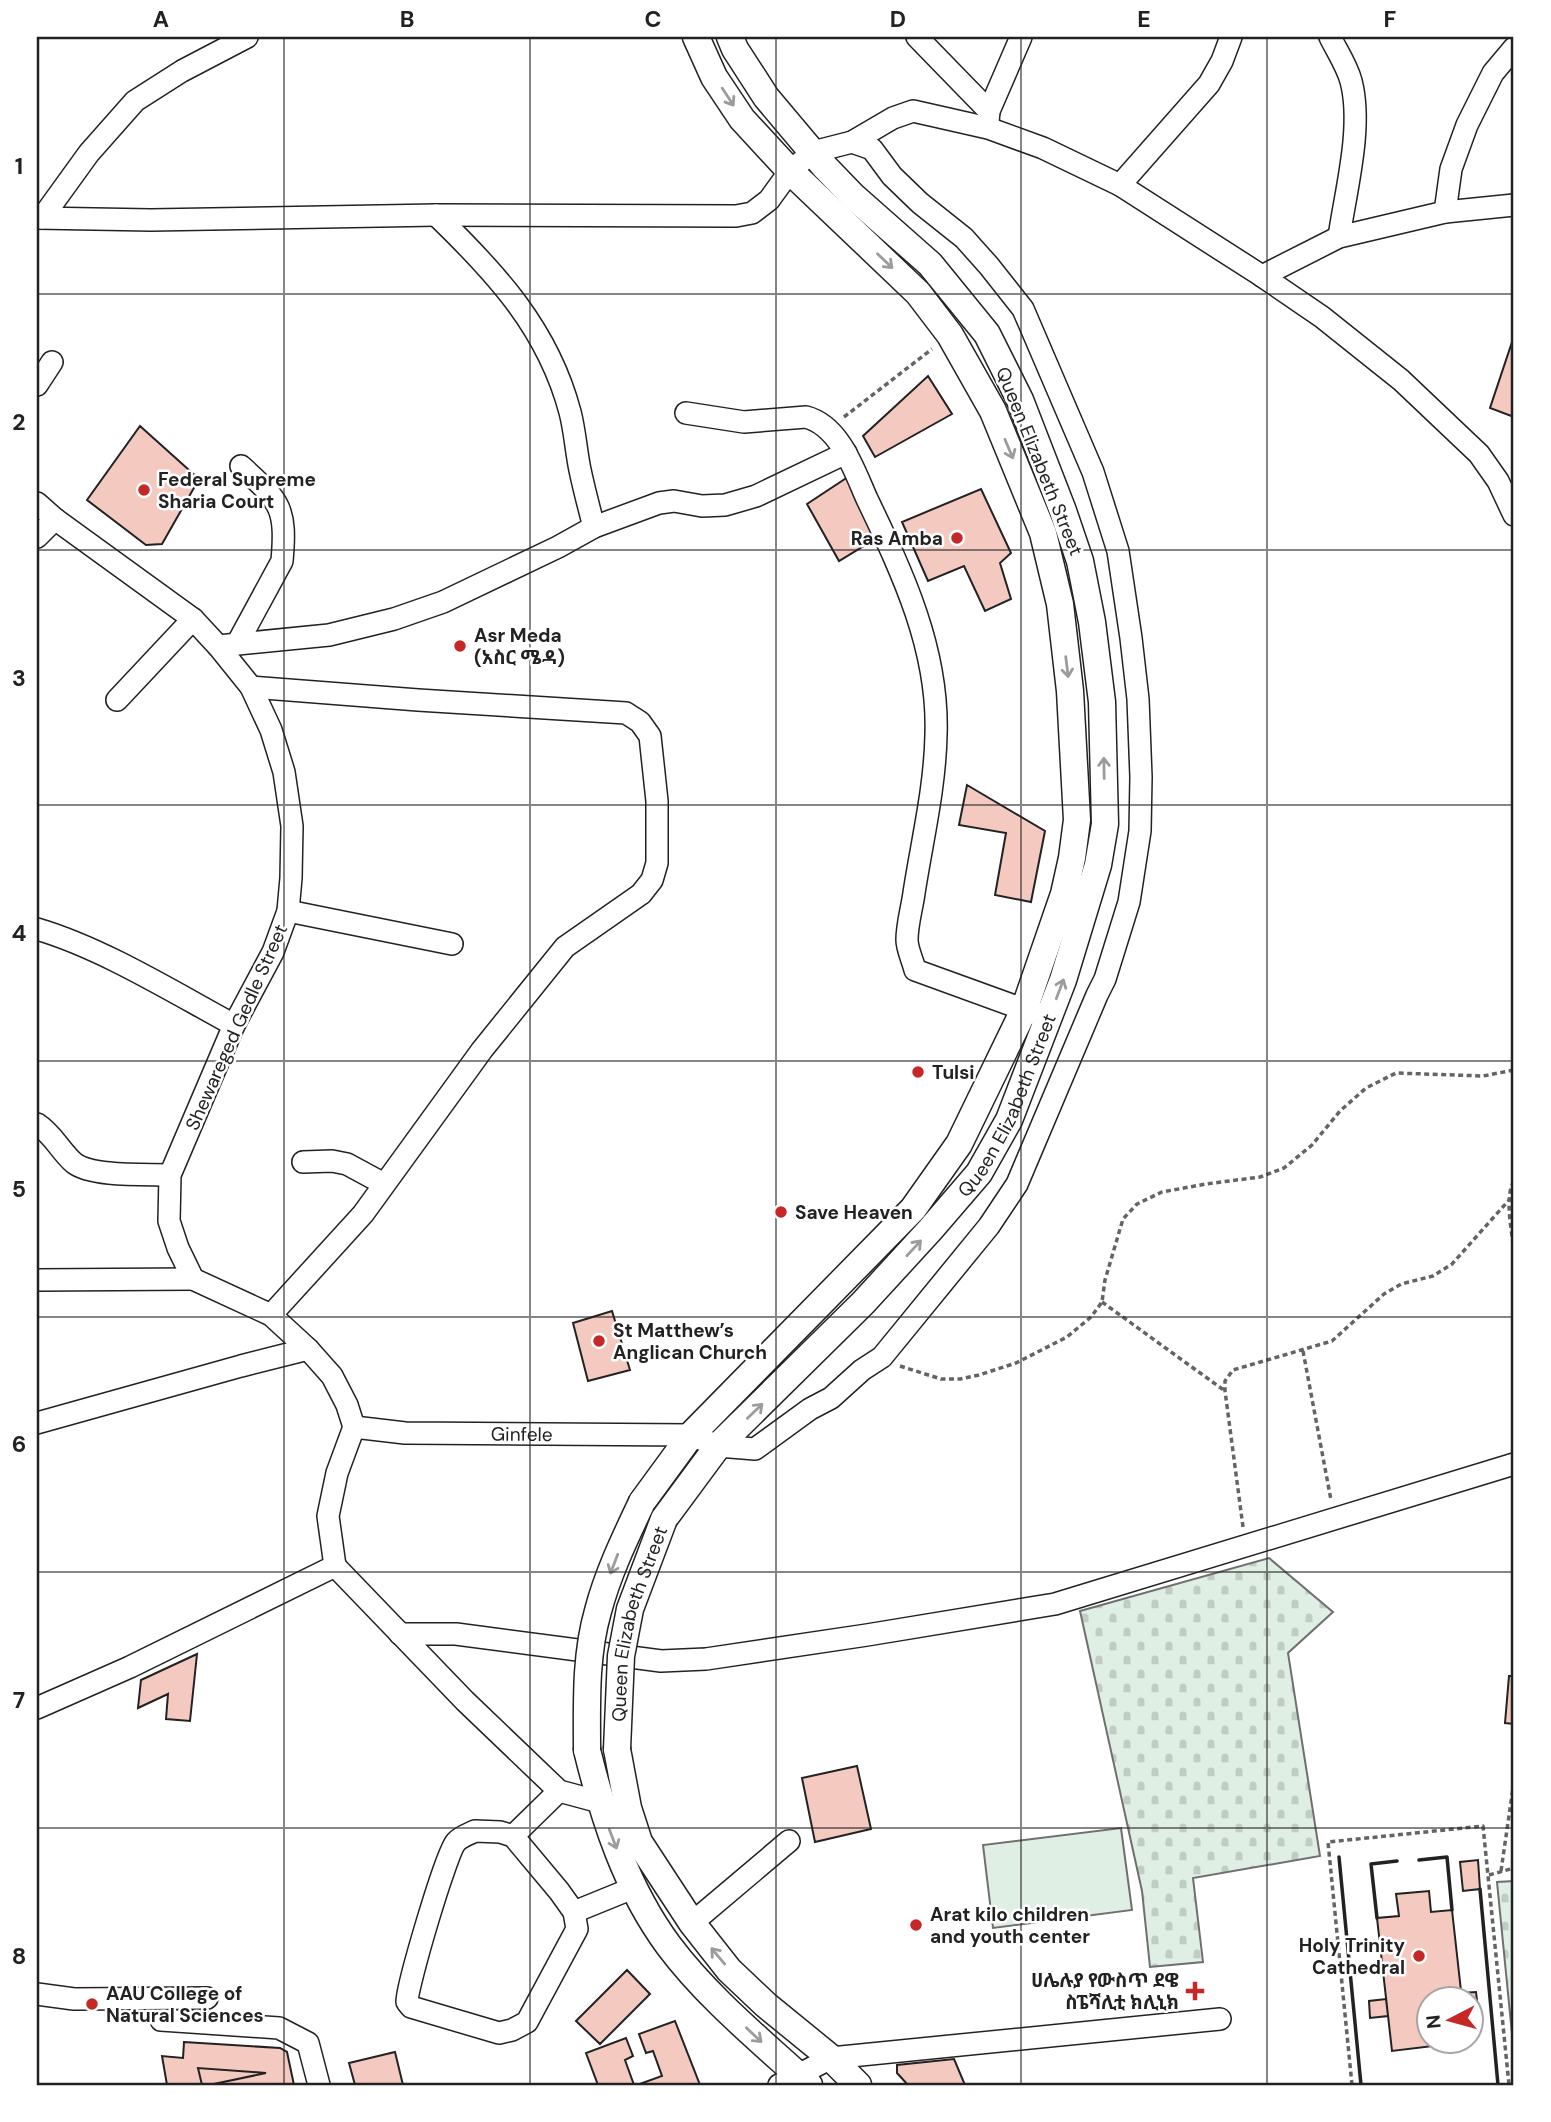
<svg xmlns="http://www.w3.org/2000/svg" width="1551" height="2122" font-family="'DM Sans','Noto Sans Ethiopic',sans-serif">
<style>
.cemetery{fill:url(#cemetery-stones);stroke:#6f6f6f;stroke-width:2}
.garden{fill:#e0efe3;stroke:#6f6f6f;stroke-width:2}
.building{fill:#f3c9c0;stroke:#222;stroke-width:2}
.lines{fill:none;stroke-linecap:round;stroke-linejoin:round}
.minor-casing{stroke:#222;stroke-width:24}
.major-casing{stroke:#222;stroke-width:29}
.path{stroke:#646464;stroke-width:3.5;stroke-dasharray:5 3.5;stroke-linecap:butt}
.minor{stroke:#fff;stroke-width:21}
.major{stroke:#fff;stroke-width:26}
.major-bridge-casing{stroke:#222;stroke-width:29;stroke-linecap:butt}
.major-bridge{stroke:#fff;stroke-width:26}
.wall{stroke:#222;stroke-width:3.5}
.oneway{stroke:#9c9c9c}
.grid{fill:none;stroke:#222;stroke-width:2;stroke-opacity:0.55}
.poi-dot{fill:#c62828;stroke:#fff;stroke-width:2.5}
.labels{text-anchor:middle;stroke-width:5;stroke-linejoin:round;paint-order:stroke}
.street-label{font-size:19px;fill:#222;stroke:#fff}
.poi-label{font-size:19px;font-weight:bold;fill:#222;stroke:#fff;text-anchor:start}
.neatline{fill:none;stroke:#222;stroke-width:2.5}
.grid-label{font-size:23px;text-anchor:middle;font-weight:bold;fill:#222}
</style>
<defs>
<pattern id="cemetery-stones" width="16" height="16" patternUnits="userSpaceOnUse" patternTransform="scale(1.75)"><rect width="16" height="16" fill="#e0efe3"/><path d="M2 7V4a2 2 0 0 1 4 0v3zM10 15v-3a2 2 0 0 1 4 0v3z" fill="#c0cdc2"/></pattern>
</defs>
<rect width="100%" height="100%" fill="#fff"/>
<path class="cemetery" d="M1269,1558l64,54 -45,41 32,203 -127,22 10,84 -53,5 -8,-76 -62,-280z
M1514,1881v173l-17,-172z"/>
<path class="garden" d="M1121,1828l11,82 -139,18 -10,-83z"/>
<path class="building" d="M1514,336v81l-24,-9z
M928,376l24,38 -77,43 -12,-21z
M140,426l59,53 -37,65 -16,1 -59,-45z
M851,475l29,61 -41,25 -32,-57z
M981,489l30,64 -11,10 11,36 -26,12 -21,-45 -36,15 -26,-59z
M967,785l78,46 -14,71 -36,-7 11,-62 -47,-8z
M612,1311l18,59 -42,11 -15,-58z
M197,1654l-7,67 -24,-2 2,-25 -30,14 3,-28z
M1509,1676h5v48l-9,-1z
M857,1766l14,63 -56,13 -13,-64z
M1478,1860l2,29 -17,2 -3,-29z
M1429,1891l2,21 21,-2 10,90h-34v42h38l-74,9 -15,-133 22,-2 -3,-22z
M627,1970l23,24 -50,50 -24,-23z
M1476,1992l2,17 -8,1v-10h-8l-1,-7z
M1386,1999l2,17 -18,2 -1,-17z
M675,2021l25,64h-63l25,-9 -9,-25 -7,2 -7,-19z
M626,2038l7,18 -8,4 9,25h-36l-12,-32z
M184,2042l96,6 7,4 7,33h-85l57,-12 -68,-5 4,17h-35l-5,-29 21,2z
M184,2042l96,6 7,4 7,33h-127l-5,-29 21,2z
M395,2052l8,33h-48l-6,-22z
M954,2059l11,26h-57l-11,-12v-8z"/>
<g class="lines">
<g class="minor-casing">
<g id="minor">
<path d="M917,37l72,74"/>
<path d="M1330,37c7,14 17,29 21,44 12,46 -5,108 -12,156"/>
<path d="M988,122l1,-11 32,-74"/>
<path d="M1120,185l89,-101 13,-23 9,-24"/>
<path d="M1445,212l6,-43 16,-44 26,-52 21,-25"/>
<path d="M436,215c60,58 112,114 134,197 5,19 6,39 10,58 4,19 9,38 14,57"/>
<path d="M37,218l114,2 285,-5 300,1 16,-3 17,-13 21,-29 23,-19 39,-10 41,-24 20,-7 75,17 55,20 77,37 142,91 60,41 79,63 78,74 19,27 16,34"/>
<path d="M42,218l47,-65 46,-52 47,-30 65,-34"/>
<path d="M1262,276l77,-39 106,-25 69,-7"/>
<path d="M37,385l15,-23"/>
<path d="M686,413l58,9 62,-5c34,9 48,53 61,82 36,75 72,151 69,236 -1,53 -14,106 -22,158 -2,15 -7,31 -7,47 0,9 6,21 8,30l124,45"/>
<path d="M37,503l18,16 138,100 25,27 33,41 20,43 13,42 8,54 -1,52 -3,33 -15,41 -39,73 -64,150 -1,46 9,27 15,31 78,36 37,34 24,27 15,29 7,22 -17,46 -9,43 7,50"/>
<path d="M37,537l18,-18"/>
<path d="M237,644l45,-83c5,-55 -3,-60 -41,-95"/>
<path d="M218,646l111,-11 65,-16 49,-17 115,-55 36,-20 65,-24 15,-2 28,5 23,-1 31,-9 90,-43"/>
<path d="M251,687l167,13 208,13 14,9 10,14 7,65v62l-5,17 -11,14 -76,53 -83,103 -119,164 -92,101"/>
<path d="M117,700l76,-81"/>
<path d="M288,911l164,33"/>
<path d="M37,929c65,19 136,63 197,96"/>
<path d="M37,1124c16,10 23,27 37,39 18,14 72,11 96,12"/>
<path d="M303,1162l29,-1 15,3 37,20"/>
<path d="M37,1280l156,-1"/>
<path d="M37,1423l204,-57 67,-17"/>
<path id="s1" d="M354,1427l51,6 286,2 27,11 37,3 55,-40 21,-11 31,-28 20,-13 107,-131 28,-42 80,-189 8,-16 24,-77 11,-71 1,-54 -3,-78 -7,-61 -13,-87 -25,-79 -70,-163 -34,-43 -25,-28 -44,-35 -28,-27 -20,-27 -20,-7"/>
<path d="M335,1566l130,135 94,90 41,11"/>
<path d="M400,1634h56l205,27 45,-2 161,-24 188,-31 459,-140"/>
<path d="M37,1708l93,-41 205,-101"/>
<path d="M475,1831l25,1 13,4 46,55 15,21 3,17 -50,93 -15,8 -13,3 -88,-26 -4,-5c0,-16 39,-149 49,-160 4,-5 13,-8 19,-11z"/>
<path d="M513,1836l46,-45"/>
<path d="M574,1912l59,-24"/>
<path d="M692,1923l97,-82"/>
<path d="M37,1994l37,5 133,-1"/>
<path d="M161,2020l118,8 29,15 11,42"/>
<path d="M779,2085l52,-27 389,-39"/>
</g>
</g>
<g class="major-casing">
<g id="major">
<path d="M642,1502l49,-67 222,-226 46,-65 65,-134 40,-116 8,-36 5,-38 -7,-129 -10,-87 -17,-71 -50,-122 -43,-76 -32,-42 -128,-122 -48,-52 -28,-42 -18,-40"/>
<path id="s2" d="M664,1519l54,-73 145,-143 67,-73 49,-57 30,-53 54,-140 35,-115 7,-41 -3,-122 -10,-80 -12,-61 -17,-50 -43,-111 -33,-66 -57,-70 -77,-68 -29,-30 -58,-69 -31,-48 -5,-12"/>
<path d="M617,1749l11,59 11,34 53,81 37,47 37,35 65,53 27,27"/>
<path d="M587,1750c17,69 39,138 82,196 39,52 92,95 140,139"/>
</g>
</g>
<path class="path" d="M844,417l88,-68
M1514,1181c-10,16 -2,51 0,70
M1102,1302l123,89
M1303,1351l28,149
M900,1366l41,13h19l19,-4 37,-12 51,-26 24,-20 11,-15 3,-22 18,-61 14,-15 25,-12 44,-8 54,-7 24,-9 28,-23 28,-34 26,-23 30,-15 87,3 31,-6
M1243,1527l-18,-136v-10l8,-11 99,-29 52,-47 17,-10 32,-8 19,-12 57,-64
M1501,1871l13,-90
M1489,1875l25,-7
M1352,2085l-24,-243 155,-16 26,259"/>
<use href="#minor" class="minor"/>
<use href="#major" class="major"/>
<g class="major-bridge-casing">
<g id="major-bridge">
<path id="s3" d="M617,1749l4,-93 9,-47 34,-90"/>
<path d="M587,1750c0,-46 -2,-94 11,-139 10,-38 27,-73 44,-109"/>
</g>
</g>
<use href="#major-bridge" class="major-bridge"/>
<path class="wall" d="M1339,1857l22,228
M1419,1860l28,-3 5,53
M1480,1889l18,196
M1377,1918l-6,-54 26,-3"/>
</g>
<defs><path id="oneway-shaft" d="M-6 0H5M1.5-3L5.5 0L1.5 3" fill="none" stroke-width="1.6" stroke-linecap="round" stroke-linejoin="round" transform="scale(1.75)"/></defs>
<g class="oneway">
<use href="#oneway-shaft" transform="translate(728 97) rotate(57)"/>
<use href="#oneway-shaft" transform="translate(885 261) rotate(44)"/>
<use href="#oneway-shaft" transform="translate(1009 449) rotate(67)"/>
<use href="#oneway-shaft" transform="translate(1067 667) rotate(83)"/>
<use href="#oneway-shaft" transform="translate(1104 768) rotate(-91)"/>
<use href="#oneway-shaft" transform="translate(1060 989) rotate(-69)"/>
<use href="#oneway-shaft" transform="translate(914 1248) rotate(-47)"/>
<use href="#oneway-shaft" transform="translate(755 1411) rotate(-44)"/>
<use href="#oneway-shaft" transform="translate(614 1564) rotate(111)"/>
<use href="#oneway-shaft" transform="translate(613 1839) rotate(69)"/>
<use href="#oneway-shaft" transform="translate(718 1956) rotate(-130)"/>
<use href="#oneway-shaft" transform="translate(754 2035) rotate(43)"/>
</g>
<path class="grid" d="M284,37v2048M530,37v2048M776,37v2048M1021,37v2048M1267,37v2048M37,294h1477M37,550h1477M37,805h1477M37,1061h1477M37,1317h1477M37,1572h1477M37,1828h1477"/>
<g class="poi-dot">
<circle cx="144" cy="490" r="7"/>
<circle cx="957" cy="538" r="7"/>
<circle cx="460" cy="646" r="7"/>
<circle cx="918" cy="1072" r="7"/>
<circle cx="781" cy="1212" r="7"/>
<circle cx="599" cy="1341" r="7"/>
<circle cx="916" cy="1925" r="7"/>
<circle cx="1419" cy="1956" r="7"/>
<path d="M1191.5 1980.5h7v7h7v7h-7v7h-7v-7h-7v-7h7z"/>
<circle cx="92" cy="2004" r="7"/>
</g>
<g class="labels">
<g class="street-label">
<text transform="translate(1040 461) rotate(68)" y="7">Queen Elizabeth Street</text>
<text transform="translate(236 1027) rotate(-66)" y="7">Shewareged Gedle Street</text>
<text dy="7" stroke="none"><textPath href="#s2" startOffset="542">Queen Elizabeth Street</textPath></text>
<text dy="7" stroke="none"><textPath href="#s1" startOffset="168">Ginfele</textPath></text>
<text dy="7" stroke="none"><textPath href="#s3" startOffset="128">Queen Elizabeth Street</textPath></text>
</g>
<g class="poi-label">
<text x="158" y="486">Federal Supreme<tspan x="158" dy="22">Sharia Court</tspan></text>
<text x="943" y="545" text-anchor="end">Ras Amba</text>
<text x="474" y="642">Asr Meda<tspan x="474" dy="22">(አስር ሜዳ)</tspan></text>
<text x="932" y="1079">Tulsi</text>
<text x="795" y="1219">Save Heaven</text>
<text x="613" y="1337">St Matthew’s<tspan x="613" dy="22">Anglican Church</tspan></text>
<text x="930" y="1921">Arat kilo children<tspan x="930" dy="22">and youth center</tspan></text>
<text x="1405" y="1952" text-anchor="end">Holy Trinity<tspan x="1405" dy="22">Cathedral</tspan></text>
<text x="1179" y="1987" text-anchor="end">ሀሌሉያ የውስጥ ደዌ<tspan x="1179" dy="22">ስፔሻሊቲ ክሊኒክ</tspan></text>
<text x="106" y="2000">AAU College of<tspan x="106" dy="22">Natural Sciences</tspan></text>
</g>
</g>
<rect width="1551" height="2122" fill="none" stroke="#ffffff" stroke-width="77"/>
<g transform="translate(1450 2020) rotate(264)"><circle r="33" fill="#ffffff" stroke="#a7a7a7" stroke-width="2"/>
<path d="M0-5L12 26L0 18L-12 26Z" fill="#c62828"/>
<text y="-10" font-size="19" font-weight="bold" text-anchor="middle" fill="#222222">N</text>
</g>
<rect x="38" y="38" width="1474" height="2046" class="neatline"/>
<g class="grid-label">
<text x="161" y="27">A</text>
<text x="407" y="27">B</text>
<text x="653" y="27">C</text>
<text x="898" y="27">D</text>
<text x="1144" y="27">E</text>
<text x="1390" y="27">F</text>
<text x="19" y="174">1</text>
<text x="19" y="430">2</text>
<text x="19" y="686">3</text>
<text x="19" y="941">4</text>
<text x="19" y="1197">5</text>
<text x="19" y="1452">6</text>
<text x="19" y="1708">7</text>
<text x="19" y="1964">8</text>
</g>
</svg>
